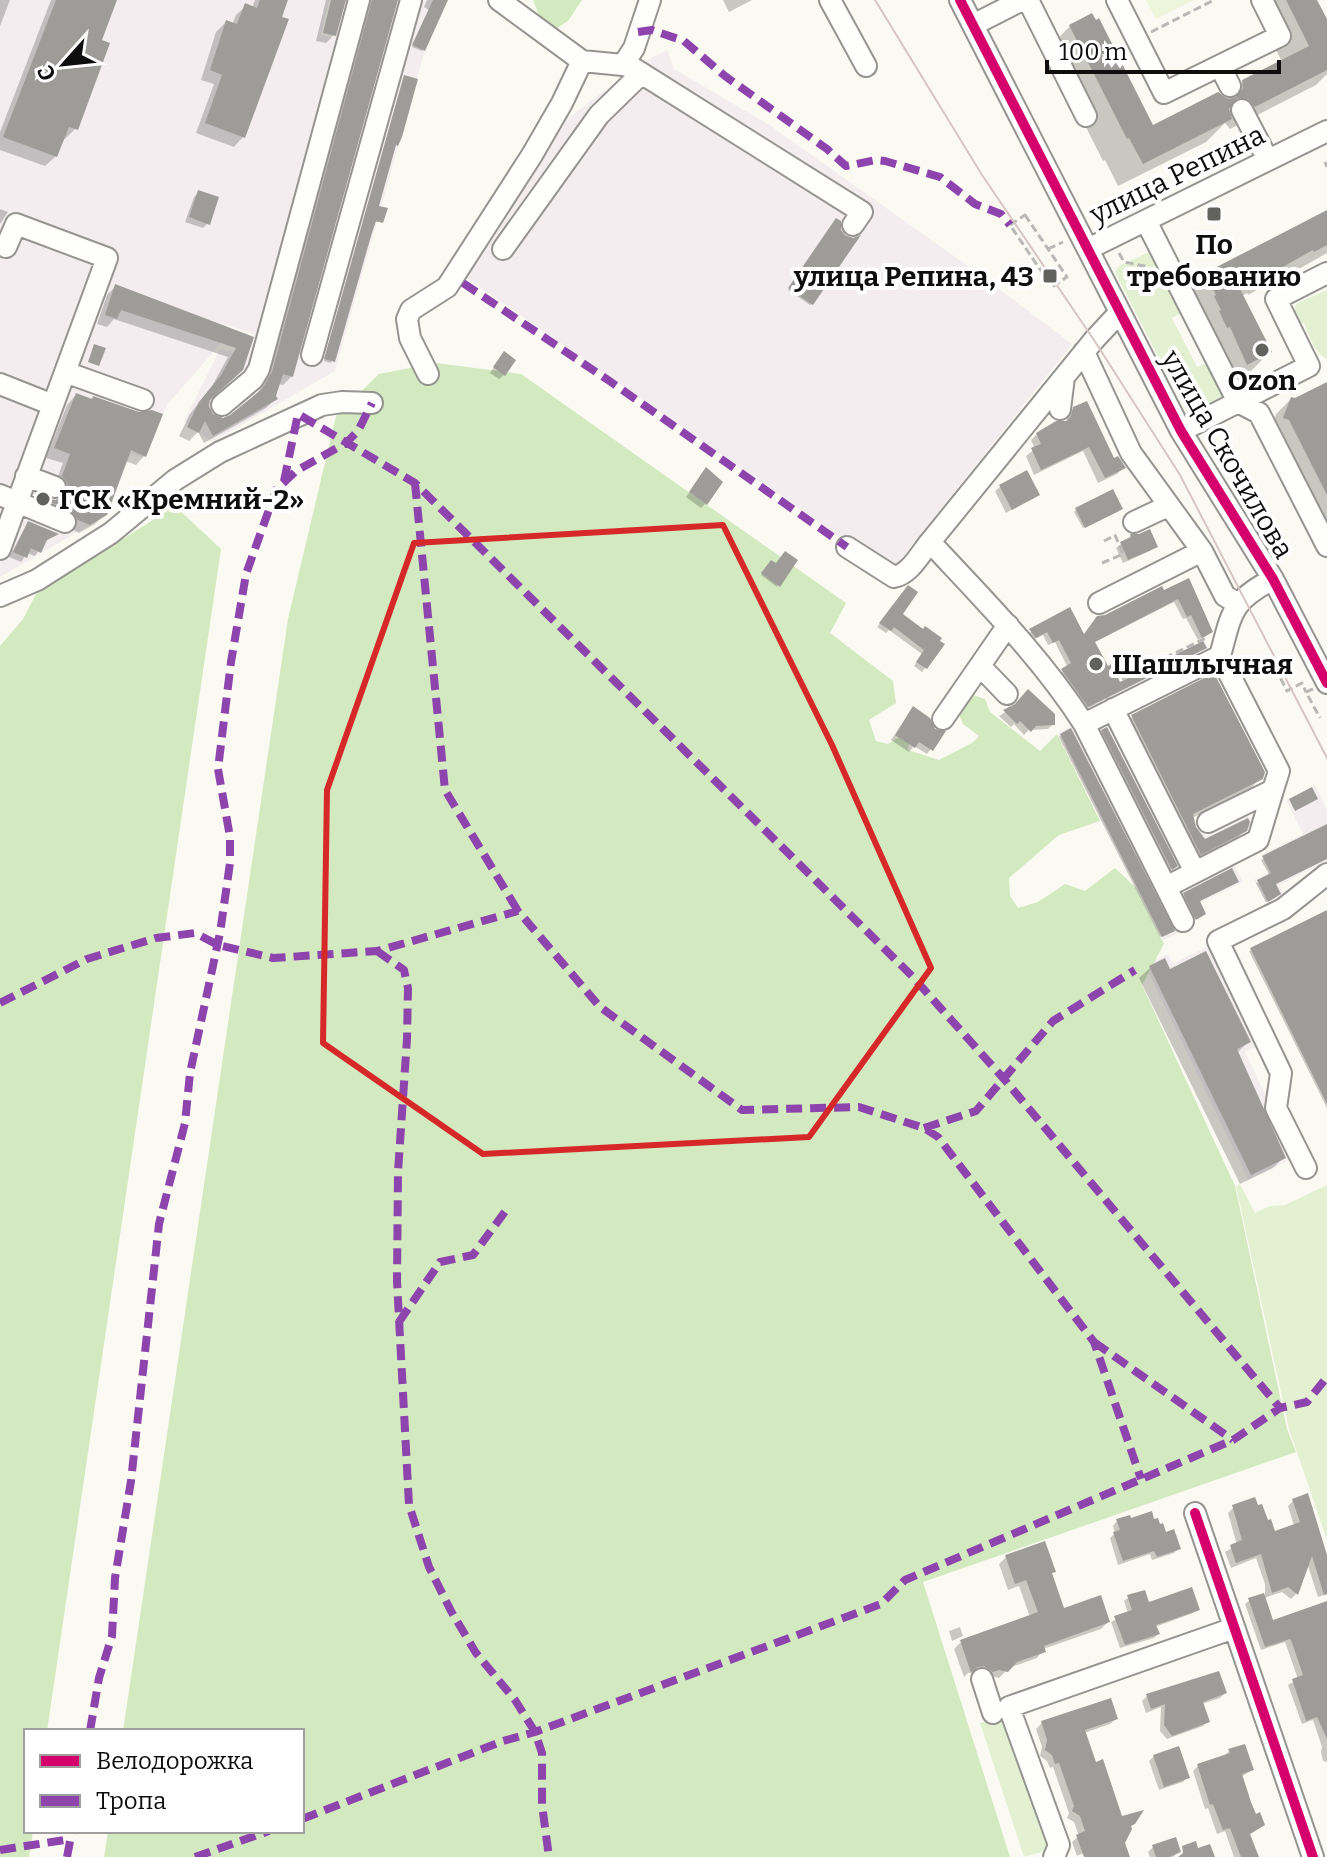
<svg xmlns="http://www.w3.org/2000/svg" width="1327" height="1857" font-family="Bitter,serif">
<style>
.industrial{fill:#f3edef}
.green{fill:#e3f1d2}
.forest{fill:#d3e9c0}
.pitch{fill:#edf5db}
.shadow{fill:#0003}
.building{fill:#9e9c98}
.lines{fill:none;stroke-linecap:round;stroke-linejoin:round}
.minor-casing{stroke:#959491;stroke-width:24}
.path{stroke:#b8b8b6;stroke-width:3;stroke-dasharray:8 4;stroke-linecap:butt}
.minor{stroke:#fefefd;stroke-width:20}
.tram{stroke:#d7c5c3;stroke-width:2}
.quiet{stroke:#8e44ad;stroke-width:8;stroke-dasharray:16 8;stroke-linecap:butt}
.cycleway-casing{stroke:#fff;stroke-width:15}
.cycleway{stroke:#d6006c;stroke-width:10}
.marked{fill:none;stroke:#d62828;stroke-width:6;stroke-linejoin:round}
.poi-dot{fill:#61615e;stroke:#fff;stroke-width:3}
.labels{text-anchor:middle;stroke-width:8;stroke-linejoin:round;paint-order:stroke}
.street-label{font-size:28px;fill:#0e0e0e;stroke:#fff}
.poi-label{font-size:28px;font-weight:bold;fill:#0e0e0e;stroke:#fff}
</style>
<rect width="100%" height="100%" fill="#fbfaf2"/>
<path class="industrial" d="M0,0h329l-8,35 12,3 11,-38h95l-104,371 -123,71 -28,-21 36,-72 28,5 6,-20 -27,-9 -6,18 -54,62 -21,53 -15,-5 -24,62 -107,62z
M667,50l7,19 94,55 214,152 90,68 -177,223 -52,-28 -382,-265 106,-155 50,-38 11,-11z
M1204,640l8,15 -119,59 -7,-15z
M1116,703l65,128 18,-9 7,14 42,-21 10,20 -31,16 16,31 -55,27 4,9 -9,13 -20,9 -105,-207z
M1315,785l12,25v51l-48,24 6,11 -18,9 -13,-25 15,-8 -8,-17 42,-21 -17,-34z
M1209,946l48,100 -12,6 50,105 -47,22 -103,-214 23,-11 5,9z"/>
<path class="green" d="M1147,253l7,3 30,55 -12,7 25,49 8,-3 10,6 10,29 -33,17 -5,-3 -72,-141 4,-6z
M1327,290v69c-12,-5 -18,-24 -23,-36h-6l-5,-7 3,-12z
M1240,1184l15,29 15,-7 15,-1 42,-20v355l-38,-111 -53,-243z
M1002,1716l48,125 -2,9 -24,7 -44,-134z"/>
<path class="forest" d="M533,0h49l-14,21 -14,9 -13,-9z
M436,363l85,11 325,229 -16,30 63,48 3,22 -27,17 7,21 12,3 13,-8 8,2 -1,12 31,10 33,-17 7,-7 -16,-12 -6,-15 13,-15 15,5 5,13 50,39 17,-17 43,87 -41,14 -50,43 1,18 8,12 20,-6 27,-18 20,7 30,-23 21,20 28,56 -22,41 93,201 52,243 9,23 -373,130 87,275h-906l4,-26h194v-100h-179l165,-1112 48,-203 43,-42z
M175,506l46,43 -174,1182h-21v100h7l-4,26h-29v-1211l23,-27 13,-25z"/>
<path class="pitch" d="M1146,0h48l-38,19z"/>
<path class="shadow" d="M0,0h10l-10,26z
M51,0h64l-16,41 -23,87 -11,11 -2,-1 -7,18 -11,10 -45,-16v-18z
M255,0h31l-43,137 -9,10 -38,-14 18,-49 -13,-4 15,-48 10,-10 6,3 4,-10 10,-9 6,2z
M326,0h19l-11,35 -8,8 -10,-2z
M366,0h29l-103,376 -9,9 -5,-1 -3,15 -9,9 -62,35 -6,-11 -9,9 -10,-5 11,-22 22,-28 16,-29 -114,-38 -7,8 -10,-3 10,-29 9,-9 136,52 -44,62 -1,9 9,10 15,-2 26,-22 6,-12z
M427,0h19l-24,51 -10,-4 17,-37 -5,-3z
M723,0h29l-23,12z
M1268,0h47l12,29v45l-11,11 -86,44 -5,-6 -19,19 -88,44 -13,-26 -2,1 -56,-111 23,-24 82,102 73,-29 18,-17 39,-20 -25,-51z
M404,77l-8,67 -19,63 5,15h-8l-43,141 -7,-2z
M199,192l9,31 -5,5 -18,-6 9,-25z
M0,209l8,3 -8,12z
M1327,213v40l-37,21 -1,-2 -41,23 -1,-2 -5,3 28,56 -24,24 -23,12 -41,-90 24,-24z
M835,222l-23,82 -2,1 -22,-15z
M500,358l4,17 -5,4 -9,-6z
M1327,384v148l-58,-99 7,-19 15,-15 4,1z
M76,395l69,60 -9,10 -11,-4 -20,53 -10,10 -16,9 -51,-28 8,-7 22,3 1,-7 -5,-7 9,-24 -17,-5 21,-53z
M1074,409l39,51 10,8 -6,6 -19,9 -15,-32 -49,24 -8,-19 9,-7 -4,-9 6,-6 29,-11 2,-7z
M702,475l4,28 -5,5 -15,-11z
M1000,487l38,7 -32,19 -11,-22z
M1076,510l43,1 -36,17 -9,-16z
M28,523l28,11 -12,8 -9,14 -8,-3 -6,9 -12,-5z
M1131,536l24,10 -5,5 -27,12 -7,-15z
M771,562l5,4 1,21 -16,-12z
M1188,580l22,52 -4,4 -8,4 -12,-22 -3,1 -9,-17 -81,41 26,42 86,-37 -121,62 -26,-36 10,-6 -13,-26 -7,3 -5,-10 -12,6 -4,-7 42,-24 14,27z
M905,592l-5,22 23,17 2,37 -3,4 -8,-6 8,-12 -33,-24 -3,3 -9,-6z
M1213,676l48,101 -10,11 -59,30 2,10 10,13 41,-11 -10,10 -44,23 -69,-137 10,-9z
M1015,706l38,18 -5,5 -19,1 -5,5 -10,-11 -3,3 -12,-11z
M909,714l22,35 -4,5 -13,-8 -5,6 -18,-12z
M1103,731l70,137 -3,2 -69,-137z
M1061,735l109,197 -10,5 -101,-200z
M1327,826v32l-53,27 2,11 -10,6 -10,-19 14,-7 -9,-16z
M1185,894l13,7 4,15 -8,4 -11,-24z
M1327,912v196l-78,-157z
M1164,961l6,11 78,70 -11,11 47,104 -11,11 -33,16 -101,-206 11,-10z
M1293,1501l34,58v35l-9,3 -11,-34 -11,31 -5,5 -9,-7 -18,6 8,24 55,-5v145l-4,-1 -2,-9 1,-5 -9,-27 -11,4 -14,-39 10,-6 -13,-37 -24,8 -16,-46 5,-4 15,-5v-11l-9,-26 -25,10 -6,-16 12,-7 -9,-32 6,-6 40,26 20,-7 -6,-20z
M1117,1521l48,14 14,13 -5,5 -22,7 -2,-6 -32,11 -8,-27 5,-5 -2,-7z
M1006,1557l44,18 12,35 46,12 -7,7 -58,20 -6,9 -28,10 -10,10 -23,-6 -8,1 -4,4 -10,-28 7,-7 69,-25 -11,-31 -11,4 -9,-26z
M1129,1597l19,8 50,4 -5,4 -38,14 3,7 -4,4 -34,10 -9,-26 17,-9 -4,-12z
M960,1627l3,9 -11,5 -3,-10z
M1218,1674l7,19 -5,5 -18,6 6,17 -5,5 -36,13 -7,-8 1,-24 -15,6 -4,-12 5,-5z
M1116,1719l-6,5 -26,9 11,31 26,55 8,8 -7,16 5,14h-37l-2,-6 -11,5 -5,-14 7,-6 -5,-14 -7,-4 2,-5 -16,-46 -3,1 -3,-7 -7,-5 2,-9 -6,-18 6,-6z
M1229,1751l23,19 -11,7 14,39 8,9 -14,10 7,22h-22l-9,-26 -8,3 -9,-26 -3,1 -12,-38 5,-5 26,-10z
M1154,1756l33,21 -4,5 -24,8 -10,-29z
M1175,1840l4,12 -6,5h-23l-2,-5 5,-5z"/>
<path class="building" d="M56,0h61l-15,40 8,3 -32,87 -9,-3 -12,30 -54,-20z
M260,0h28l-6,17 7,2 -44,119 -40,-15 17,-48 -12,-5 16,-50 11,4 8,-21 12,5z
M331,0h15l-10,36 -13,-3z
M372,0h26l-105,377 -10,-3 -7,22 2,3 -65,37 -8,-15 -6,12 -12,-6 12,-25 22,-27 15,-27 -115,-38 -4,9 -12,-4 10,-31 139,53 -11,33 -33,30 -1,6 4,8 10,4 7,-3 32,-26 10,-17z
M433,0h15l-23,51 -13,-6z
M1286,0h31l10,19v51l-72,37 -7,-8 -11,-1 -8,11 3,10 -89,45 -14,-26 -2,1 -58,-114 23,-12 4,7 3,-2 54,107 65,-33 10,7 8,-2 7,-9 -1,-8 67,-34z
M404,75l14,4 -16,58 -4,9 -2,-1 -17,61 9,2 -5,15 -7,-2 -5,15 -36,126 -11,-3z
M198,190l21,7 -9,28 -21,-8z
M1327,210v35l-13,7 -1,-2 -41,23 -1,-2 -32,16 33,65 -25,13 -17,-38 -3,1 -8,-17 2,-1 -7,-14 2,-1 -11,-22z
M836,218l5,3v9l4,5 8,3 8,-3 -48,70 -25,-17z
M94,344l12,4 -7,18 -11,-4z
M504,351l12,9 -11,16 -12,-9z
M1327,382v113l-38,-75 -6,-2 8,-21 4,1z
M76,393l16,6 1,-3 46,16 13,-2 11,4 -17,43 -15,-7 -24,65 -17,10 -12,-5 -8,-10 -35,-14 21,4 11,-8 1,-8 -6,-8 8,-22 -16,-6z
M1087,401l27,57 4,-2 8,12 -21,10 -16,-31 -48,23 -10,-22 10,-4 -5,-11 20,-12h10l5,-5 2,-9z
M706,467l17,15 -16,23 -18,-13z
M1027,470l13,25 -28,15 -13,-25z
M1113,489l10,20 -38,19 -10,-20z
M28,521l31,13 -12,6 -6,13 -10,-5 -4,10 -14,-6z
M1150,529l8,18 -30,13 -8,-18 11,-5 -1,-3h9z
M785,551l13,9 -18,27 -19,-14 10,-13 5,3z
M1189,578l24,54 -11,6 -11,-23 -4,2 -9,-18 -83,43 13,24 3,-2 9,18 83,-41 4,7 -119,59 -27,-38 10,-6 -12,-23 -6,3 -6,-11 -11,6 -7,-9 41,-22 14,27 13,-18 8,-1 57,-29 2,4z
M908,585l10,7 -15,22 20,15 2,-3 17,12 -2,3 5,3 -18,25 -11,-7 8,-12 -30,-23 -3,4 -12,-8z
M1214,673l51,99 -2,7 -70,35 3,13 9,12 43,-21 2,4 -3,9 -46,24 -70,-140z
M1028,689l27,25v11l-19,1 -5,6 -11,-11 -3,3 -14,-14 12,-6z
M913,706l17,12 5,11 11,2 -13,20 -14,-9 -4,6 -20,-13z
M1107,727l71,139 -6,4 -71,-140z
M1071,728l104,203 -13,6 -102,-203z
M1312,787l6,12 -23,12 -6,-12z
M1327,824v35l-51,25 5,10 -13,8 -11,-22 14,-7 -9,-17z
M1232,868l7,14 -39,19 6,13 -10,6 -13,-27z
M1327,910v194l-77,-156z
M1206,951l45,91 -14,7 49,109 -35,17 -102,-209 16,-8 5,11z
M1308,1493l19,62v39l-3,1 -12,-39 -14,39 -10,-8 -16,6 -11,-39 -25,9 -6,-18 12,-5 -10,-35 23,-8 3,8 4,-1 6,16 3,-1 4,12 25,-9 -8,-23z
M1152,1511l2,8 4,-1 2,6 3,-1 3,9 8,-3 7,20 -24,8 -3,-6 -31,10 -10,-29 7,-2 -4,-11 14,-4 1,3z
M1045,1541l11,31 -4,1 12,35 37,-13 9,27 -66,24 2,6 -29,10 -9,10 -9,-2 -6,2 -9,-6 -7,1 -6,6 -11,-33 78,-28 -12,-32 -11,4 -10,-29z
M1192,1587l8,23 -44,15 4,9 -35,11 -11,-29 18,-6 -5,-15 18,-5 4,12z
M1264,1593l9,27 54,-19v138l-10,-22 -11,4 -14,-42 11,-4 -12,-35 -1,-1 -25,8 -17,-49z
M1219,1671l8,22 -24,9 7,20 -38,14 -8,-11 1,-21 -14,5 -5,-15z
M1111,1698l7,21 -33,11 11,32 7,-3 19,57 22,-6 -9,14 -4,2 1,3 -7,14 5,14h-46l-8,-22 9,-4 -5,-15 -8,-5 2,-5 -15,-43 -4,1 -3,-9 -7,-5 2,-10 -6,-19z
M1245,1744l9,26 -12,4 9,28 5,12 4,-2 5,13 -15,9 9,23h-18l-11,-29 -7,2 -10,-26 -3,1 -13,-41 33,-11 -2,-4z
M1179,1746l11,32 -26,9 -11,-32z
M1176,1837l5,15 -12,5h-13l-4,-12z
M1196,1841l2,7 12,-4 5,13h-37l5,-4 -1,-7z"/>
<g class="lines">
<g class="minor-casing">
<path id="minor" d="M499,0l83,61 41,4 10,3 229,144 -9,13
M830,0l36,66
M960,0l221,431 92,148 54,104
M1028,0l58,116
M1117,0l47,93 116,-57 -18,-36
M973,25l49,-25
M623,65l11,-17 16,-48
M1220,66l10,20
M1242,110l26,50
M1146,221l92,181 21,11 68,133
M503,249l96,-134 42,-41
M1088,249l239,-118
M1120,312l-26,28 -164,202c54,58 111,115 154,182l99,197
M1084,352l47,101 71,98
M312,355l99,-355
M65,372l78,28
M428,374l-18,-36 -3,-19 4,-9 36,-23 85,-132 30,-52 20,-42
M0,384l53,21
M222,405l31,-26 6,-10 100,-369
M1060,409l4,-32
M1181,431l128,-65 -33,-67 51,-26
M26,476l29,11
M0,495l65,27
M1134,522l34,-16
M847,547l47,30c16,-3 26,-23 36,-35
M0,549l107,-291 -91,-34 -10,23
M0,596l37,-16 74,-47 64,-53 45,-28 102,-47 20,-3 30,1
M1099,603l103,-52 23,45 12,7
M980,666l27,28
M1113,709l82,163
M943,719l65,-94
M1084,724l136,-68
M1208,822l65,-32 6,-19 -59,-115c12,-44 11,-55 53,-77
M1166,887l92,-47 15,-50
M1306,1168l-30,-60 5,-35 -63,-132 65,-32 44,-35
M1195,1513l118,344
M982,1679l11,34
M1054,1857l5,-12 -50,-138 225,-79"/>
</g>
<path class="path" d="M1151,32l63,-32
M1225,161l15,-15
M1325,162l2,5
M1025,215l42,62 -15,10 -42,-62z
M1048,249l15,-7
M1119,253l5,9 25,5
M1104,541l12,-6
M1102,563l21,-9 -8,-19
M1270,657l17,34 15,-8 4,9
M1122,679l86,-42
M1313,689l-7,3 14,26"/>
<use href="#minor" class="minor"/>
<path class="tram" d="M875,0l107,175 112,165 86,135 147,283"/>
<path class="quiet" d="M638,32l14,-2 32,11 41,35 102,73 19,17 30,-6 9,1 55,16 35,27 26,10 9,11
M463,283l148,99 236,165
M284,481l14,-67 117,69 497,493 92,103 276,329
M415,483l30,307 73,121
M377,951l27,19 4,18 -1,51 -9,133 -1,109 12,224 20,62 22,44 25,42 39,47 20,32 7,21v52l7,52
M0,1003l87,-44 69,-21 39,-5 23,12 55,13 104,-7 141,-40 82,96 142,103 117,-3 65,21 14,9 156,205 47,137
M924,1128l52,-17 77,-90 82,-51
M399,1322l41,-60 33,-7 34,-46
M1094,1342l139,98
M90,1731l9,-53 13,-42 3,-58 16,-97 28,-257 26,-101 5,-50 30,-140 10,-70v-26l-12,-68 13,-107 15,-88 30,-84 20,-19 50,-28 12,-12 14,-28
M302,1819l201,-78 32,-9 346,-128 24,-24 328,-140 47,-32 27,-6 20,-25
M0,1850l71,-11
M67,1857l5,-26
M195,1857l74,-26"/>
<g class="cycleway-casing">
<path id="cycleway" d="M960,0l221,431 92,148 54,104
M1195,1513l118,344"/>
</g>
<use href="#cycleway" class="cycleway"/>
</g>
<path class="marked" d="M723,525l109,220 99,223 -122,169 -326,17 -160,-111 4,-253 87,-247z"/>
<g class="poi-dot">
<rect x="1206" y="206" width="16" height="16" rx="4"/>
<rect x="1042" y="268" width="16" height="16" rx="4"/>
<circle cx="1262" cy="350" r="8"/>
<circle cx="43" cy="499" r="8"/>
<circle cx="1096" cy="664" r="8"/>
</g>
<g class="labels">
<g class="street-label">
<text transform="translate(1177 174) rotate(-26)" y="10">улица Репина</text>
<text transform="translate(1228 454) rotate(60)" y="10">улица Скочилова</text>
</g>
<g class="poi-label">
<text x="1214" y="254">По<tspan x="1214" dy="32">требованию</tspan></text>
<text x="1034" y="286" text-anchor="end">улица Репина, 43</text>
<text x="1262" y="390">Ozon</text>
<text x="59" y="509" text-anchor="start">ГСК «Кремний-2»</text>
<text x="1112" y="674" text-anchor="start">Шашлычная</text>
</g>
</g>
<rect x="24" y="1729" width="280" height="104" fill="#ffffff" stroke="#9f9f9f" stroke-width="2"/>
<rect x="40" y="1755" width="40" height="12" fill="#d6006c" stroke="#9f9f9f" stroke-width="2"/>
<text x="96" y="1769" font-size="24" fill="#0e0e0e">Велодорожка</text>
<rect x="40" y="1795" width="40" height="12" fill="#8e44ad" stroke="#9f9f9f" stroke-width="2"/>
<text x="96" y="1809" font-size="24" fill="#0e0e0e">Тропа</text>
<g transform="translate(64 64) rotate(243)" stroke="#ffffff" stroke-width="6" paint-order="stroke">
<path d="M0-6L14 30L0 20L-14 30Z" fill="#0e0e0e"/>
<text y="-12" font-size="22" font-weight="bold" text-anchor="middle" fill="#0e0e0e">С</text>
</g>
<path d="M1047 60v12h232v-12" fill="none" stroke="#0e0e0e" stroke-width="4"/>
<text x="1059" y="60" font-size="24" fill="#0e0e0e" stroke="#ffffff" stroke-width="6" paint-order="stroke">100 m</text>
</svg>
